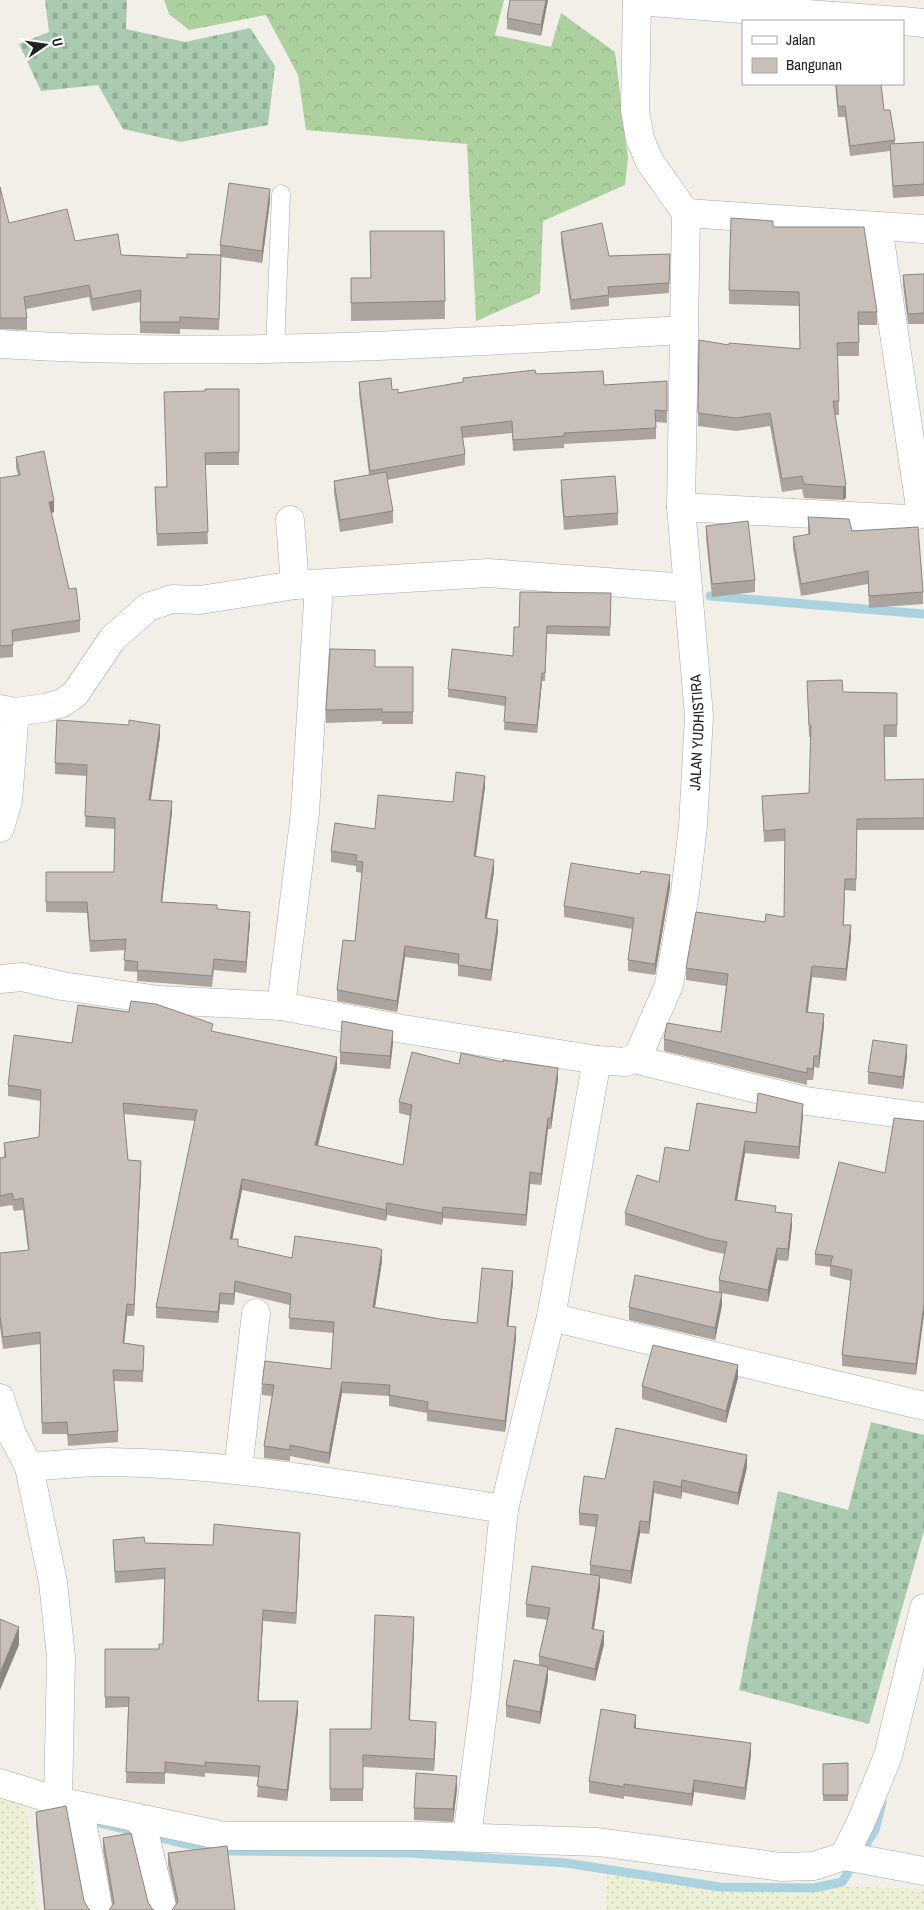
<svg xmlns="http://www.w3.org/2000/svg" width="924" height="1910" font-family="'Archivo Narrow',sans-serif">
<style>
.farmland{fill:url(#farmland-dots)}
.forest{fill:url(#forest-crowns)}
.cemetery{fill:url(#cemetery-stones)}
.lines{fill:none;stroke-linecap:round;stroke-linejoin:round}
.stream{stroke:#aad3df;stroke-width:9}
.lane-casing{stroke:#a9a9a9;stroke-width:19}
.street-casing{stroke:#a9a9a9;stroke-width:29}
.lane{stroke:#fff;stroke-width:18}
.street{stroke:#fff;stroke-width:28}
.wall{fill:#aba49e}
.shaded-wall{fill:#8b8681}
.building{fill:#c7bfb8;stroke:#8b8681}
.labels{text-anchor:middle;stroke-width:4;stroke-linejoin:round;paint-order:stroke}
.street-label{font-size:15px;fill:#222;stroke:#fff}
</style>
<defs>
<pattern id="farmland-dots" width="8" height="8" patternUnits="userSpaceOnUse" patternTransform="scale(1.25)"><rect width="8" height="8" fill="#eef0d5"/><path d="M2 2h.1M6 6h.1" fill="none" stroke="#ccceb7" stroke-width="1.8" stroke-linecap="round"/></pattern>
<pattern id="forest-crowns" width="20" height="18" patternUnits="userSpaceOnUse" patternTransform="scale(1.25)"><rect width="20" height="18" fill="#add19e"/><path d="M2 6a3 3 0 1 1 6 0M12 15a3 3 0 1 1 6 0" fill="none" stroke="#95b388"/></pattern>
<pattern id="cemetery-stones" width="16" height="16" patternUnits="userSpaceOnUse" patternTransform="scale(1.25)"><rect width="16" height="16" fill="#aacbaf"/><path d="M2 7V4a2 2 0 0 1 4 0v3zM10 15v-3a2 2 0 0 1 4 0v3z" fill="#92ae96"/></pattern>
</defs>
<rect width="100%" height="100%" fill="#f2efe9"/>
<path class="farmland" d="M0,1789l25,6 13,115h-38z
M607,1873l192,22 40,-9 85,3v21h-318z"/>
<path class="forest" d="M164,0h340l-9,35 56,12 10,-34 54,39 13,106 -3,27 -82,36 -3,72 -64,28 -9,-177 -161,-14 -8,-55 -32,-60 -77,15 -20,-16z"/>
<path class="cemetery" d="M45,0h82l-1,29 59,13 65,-14 25,38 -7,59 -87,17 -58,-13 -25,-44 -57,6 -22,-47 30,-12z
M871,1422l53,13v96l-55,193 -130,-34 39,-199 70,19z"/>
<g class="lines">
<path class="stream" d="M710,596l214,18
M91,1821l90,22 48,8 182,2 155,10 154,24 94,1 28,-6 33,-52 7,-27"/>
<g class="lane-casing">
<path id="lane" d="M275,350l6,-156"/>
</g>
<g class="street-casing">
<g id="street">
<path d="M637,1l263,20"/>
<path d="M903,21l21,2"/>
<path d="M686,213l238,16"/>
<path d="M0,344c229,14 454,-1 683,-14"/>
<path d="M681,507l226,12 10,-4 3,-8 -42,-281"/>
<path d="M290,520l5,65"/>
<path d="M0,709l15,3 -7,89 -8,27"/>
<path d="M15,712l30,-4 17,-5 13,-9 38,-56 35,-31 24,-8 28,1 95,-15 193,-12 199,15"/>
<path id="s1" d="M0,979l22,-2 40,9 97,14 122,6 122,23 194,31 29,2 13,-8 30,-69 16,-92 8,-67 6,-110 -18,-209 5,-294 -36,-51 -10,-23 -5,-29 2,-110"/>
<path d="M281,1006l24,-193 14,-229"/>
<path d="M633,1059l173,42 118,16"/>
<path d="M551,1317l373,89"/>
<path d="M0,1398l12,36 17,33 24,115 8,75 -3,144"/>
<path d="M29,1467c26,-2 53,-5 80,-5 132,2 264,27 395,47"/>
<path d="M238,1470l18,-157"/>
<path d="M0,1783l58,18 166,35h194l180,6 183,25 33,-1 30,-10 17,-34 27,-66 36,-148"/>
<path d="M79,1806l20,104"/>
<path d="M141,1819l22,91"/>
<path d="M467,1837l18,-141 19,-187 47,-192 46,-257"/>
<path d="M844,1856l80,15"/>
</g>
</g>
<use href="#lane" class="lane"/>
<use href="#street" class="street"/>
</g>
<path class="wall" d="M510,0h38l-7,36 -34,-7v-11z
M835,84h46l3,26 11,30v4l29,-2v54l-31,2 -3,-47 -40,5 -5,-39h-7z
M0,187l9,36 66,18 46,14 66,3 33,-3v-10l50,-44 -8,62 -41,-6 -2,73 -39,-1v5l-40,-1v-31l-48,9 -3,-14 -63,12 1,9v12l-27,-1z
M773,227l104,85v13h-18v31h-21l1,59h-4l11,83 -3,2 -39,-2 -2,-9 -20,3 -12,-66 -34,5 -38,-5 1,-86 30,5 71,4 -1,-43 -70,-2v-14z
M444,231l1,88 -94,2v-43h20z
M561,232l48,24 61,-2 -1,39 -60,5v8l-38,4 -10,-67z
M924,274v50h-16l-5,-39v-10z
M536,374l68,11 63,-4v42l-11,-1v17l-92,5v4l-51,3 -1,-18 -49,5 2,16v11l-78,15 6,31v12l-53,9 -6,-39v-12l35,-6 -10,-81v-12l33,8 6,3z
M239,389v76h-34l3,79 -51,2 -2,-59h11l39,-96z
M16,457l38,55 -3,1 18,76 11,31v12l-67,10v15l-13,1v-180l18,-3 -2,-7z
M561,480l57,33v12l-54,5 -3,-37z
M808,517l44,14 71,61v12l-54,4 -1,-24 -67,12 -8,-47v-12l15,-3z
M706,526l49,54v12l-43,5 -6,-59z
M611,593l-1,43 -63,-2 -2,47h-3l-5,52 -33,-3 1,-24 -57,-9v-8l65,-33 6,-29z
M375,667h38v57h-31v-3l-56,2v-13z
M807,681l36,11 54,1v44h-13l1,43 39,-1v51h-67l-1,61 -11,-1 -1,35 7,12 -5,44 -34,-4 -4,35 16,13 -5,43 -5,-1 -1,13h-6v5l-143,-34v-12l57,-7 5,-46 -40,-6v-12l79,-46 19,-5 1,-76 -21,1 -2,-46 47,-3 2,-56h-2z
M160,736l-9,64 21,12 -10,90 55,7 33,14 -4,50 -32,-3 -2,17 -75,-6v-9l-13,-1 1,-21 -35,2 -3,-39 -41,-1v-40h68l1,-43 -30,-2 2,-51 -32,-2v-11z
M485,787l-9,70 18,14 -7,48 11,12 -7,50 -33,-5v-12l-53,-7 -8,55 -60,-11v-11l18,-49 7,-68 -6,-1v-6l-25,-4v-11l44,-22 78,-27z
M640,874l30,13 -15,88 -27,-4v-11l4,-31 -68,-12v-11z
M213,1032l124,36 -19,78 85,19 7,-49 -11,-3v-11l60,-38 99,15 -7,50h-3l-7,56 -11,-1 -4,42 -83,-8 -1,7 -55,-10 -1,6 -144,-31 -10,49 6,7 54,12 90,3 -7,47 65,11 37,4 36,-41 -5,44 8,12 -11,94 -78,-11v-8l-38,-7v-10l-47,-3 -13,71 -39,-8v5l-26,-3v-12l8,-50 -10,-1v-11l69,-15 2,-36 -44,-4 1,-24 -55,-13 -1,13 -14,-1 -2,19 -62,-5v-11l39,-186 -71,-7 4,46 13,12 -7,144h-7l-3,27 20,3 -1,36 -29,-1 4,50v11l-50,4 -1,-12h-25l-2,-90 -37,5 -3,-22v-74l28,-3 -5,-40 -9,1 -2,-6 -12,2v-49l4,-1v-14l35,-6 2,-36 -33,-5v-11l64,-42z
M393,1043l-3,26 -50,-5v-12z
M907,1057l-4,32 -35,-5v-12z
M756,1113l47,3 -4,43 -54,-6 -8,47 39,12 16,14 -4,35 -11,-1 -9,42 -46,-9v12l-7,35 -86,-20v-13l90,-15v-12l6,-26 -15,-3 -85,-26v-12l34,-31 30,-31z
M922,1121l-6,254 -74,-9v-11l9,-74 -21,-5v-9l-15,-2v-11l70,-81z
M738,1378l-12,45 -84,-24v-13z
M747,1467l-9,38 -56,-13 -1,7 -27,-6 -5,41 -9,-1 -9,51 -31,-6v10l-6,41 10,15 -9,37 -47,-11v9l-8,45 -34,-7v-12l33,-40v-9l8,-36 -21,-3v-13l64,-30v-9l6,-38 -17,-2v-12l26,-34z
M113,1540l32,3 68,2 87,-2 -4,81 -33,-3 -5,80 40,11 -11,89 -30,-4 2,-20 -54,-4v4l-40,-4v11l-39,-1 2,-76 -23,1v-59h54l4,-5 2,-65 -50,4z
M414,1629l-4,91 26,14 -2,37 -71,-4v34h-33v-72h41z
M636,1728l115,27 -6,45 -51,-8 -2,14 -68,-10v3l-35,-6v-12z
M848,1763v38h-25v-37z
M457,1789l-4,33 -39,-2v-12z
M36,1812l52,96 2,2h-46l-8,-86z
M103,1838l45,64 4,7 -40,-4 -9,-55z
M168,1853l67,57 -62,-1 3,-4 -8,-40z"/>
<path class="shaded-wall" d="M546,0h2l-7,36v-11z
M270,189v12l-8,62v-12z
M846,485v13l-3,2v-13z
M54,501v11l-5,2v-12z
M542,673v8l-5,52v-8z
M160,725v11l-11,74v-10z
M485,776v11l-11,80v-11z
M172,801v11l-11,100v-10z
M494,860v11l-9,58v-11z
M670,875v12l-15,88v-11z
M250,912v11l-4,50v-11z
M498,920v11l-7,50v-11z
M851,925v12l-5,44v-12z
M405,946v11l-8,55v-11z
M812,966v11l-6,46v-11z
M824,1014v11l-5,43v-12z
M393,1031v12l-3,26v-13z
M907,1045v12l-4,32v-12z
M814,1056v11l-1,13v-11z
M337,1057v11l-22,88v-11z
M558,1068v11l-7,50v-11z
M803,1104v12l-4,43v-12z
M548,1118v11l-7,56v-11z
M745,1141v12l-10,59v-12z
M141,1161v11l-7,144v-11z
M530,1172v12l-4,42v-11z
M242,1179v11l-12,60v-11z
M387,1203v12l-1,6v-11z
M443,1207v11l-1,7v-12z
M792,1214v12l-4,35v-12z
M777,1248v12l-9,42v-12z
M382,1250v11l-9,58v-12z
M513,1271v11l-6,56v-12z
M235,1281v11l-1,13v-11z
M220,1293v11l-2,19v-11z
M722,1293v12l-7,35v-12z
M127,1304v12l-4,38v-11z
M924,1304v11l-8,60v-11z
M516,1327v11l-11,94v-11z
M738,1365v13l-12,45v-12z
M342,1382v11l-13,71v-11z
M747,1455v12l-9,38v-12z
M682,1480v12l-1,7v-12z
M654,1481v12l-5,41v-12z
M640,1521v12l-9,51v-13z
M300,1533v10l-4,81v-11z
M600,1576v12l-8,53v-12z
M263,1610v11l-5,91v-11z
M414,1617v12l-5,103v-12z
M19,1627v18l-19,45v-17z
M604,1631v13l-9,37v-12z
M548,1667v12l-8,45v-12z
M298,1701v11l-11,89v-11z
M636,1715v12l-2,13v-12z
M436,1722v12l-2,37v-12z
M751,1743v12l-6,45v-12z
M457,1776v13l-4,33v-13z
M694,1780v12l-2,14v-12z"/>
<path class="building" d="M510,0h36l-5,25 -34,-7z
M836,84h45l3,26h6l5,30 -45,6 -5,-40 -7,1z
M924,142v42l-31,2 -3,-42z
M229,183l41,6 -8,62 -42,-6z
M0,187l9,36 58,-14 8,32 43,-7 3,21 66,3v-4l34,1 -2,64 -39,-2v5h-40l1,-32 -49,9 -3,-14 -65,12 3,21h-27z
M731,218l42,3v6h91l13,85h-19l1,30 -22,1 2,58h-6l13,84 -3,2 -39,-3 -2,-8 -20,3 -12,-66 -34,5 -38,-5 1,-73 30,5v-2l71,6 -1,-57 -70,-2z
M602,223l7,33 61,-2 -1,29 -61,4 1,8 -38,5 -10,-68z
M370,231h74l1,70 -94,2v-25h20z
M924,274v39l-16,1 -5,-39z
M535,370l1,4 67,-3 1,14 63,-4v30l-12,-1 1,18 -92,5v3l-51,4 -1,-19 -51,6 4,27 -95,17 -11,-89 32,-4 1,12 6,-1v4l65,-11v-4z
M205,389h34v63l-34,1 3,79 -51,2 -2,-47h12l-3,-95 41,-1z
M44,451l10,50 -5,1 20,87 7,-1 4,32 -68,10 1,15 -13,1v-168l20,-3 -4,-18z
M386,472l7,39 -53,9 -6,-39z
M615,476l3,37 -54,4 -3,-37z
M808,517l41,2 3,12 66,-4 5,65 -54,4 -1,-25 -67,13 -8,-47 17,-3z
M748,521l7,59 -43,4 -6,-58z
M520,592l91,1 -1,34 -63,-1 -2,47h-3l-5,52 -33,-3 2,-25 -58,-8 4,-40 61,7 1,-29h5z
M330,649l45,1v17h38v45h-31v-3l-56,1z
M842,680l1,12 54,1v32h-13l1,55 39,-1v39l-67,1 -1,60h-11l-2,46h8l-5,44 -34,-3 -6,46 18,2 -5,42h-5l-1,13 -6,-1v5l-143,-34 3,-16 54,9 7,-58 -42,-6 10,-56 69,10 1,-8 18,3 1,-88 -21,2 -2,-35 47,-3 2,-68h-2l-2,-44z
M57,720l72,5v-5l31,5 -11,75 23,1 -11,101 56,3v4l33,3 -4,50 -32,-3 -2,17 -75,-6 1,-8 -14,-2 2,-21 -36,2 -3,-39h-41v-30h68l1,-54 -30,-2 2,-51 -32,-2z
M456,772l29,4 -11,80 20,4 -9,58 13,2 -7,50 -33,-5 1,-11 -54,-8 -8,55 -60,-11 6,-50 12,1 8,-79 -7,-1 1,-6 -26,-4 4,-28 40,6 3,-34 75,7z
M571,863l69,11 1,-3 29,4 -15,89 -27,-4 6,-42 -70,-12z
M131,1001l25,3 57,20 -2,7 126,26 -22,88 88,20 9,-60 -13,-3 13,-50 47,12 2,-11 42,9v-2l55,8 -7,50h-3l-7,56 -11,-2 -4,43 -83,-8 -1,6 -55,-10 -1,7 -144,-31 -12,60h8v7l54,12 3,-22 83,12 4,2 -9,57 67,12 37,4 5,-55 31,3 -6,55 9,1 -11,94 -78,-11 1,-8 -39,-7 1,-10 -48,-3 -13,71 -39,-8v5l-26,-4 10,-61 -12,-1 3,-23 66,8 3,-47 -45,-4 2,-24 -56,-13 -1,13 -14,-1 -2,19 -62,-5 41,-197 -74,-7 5,57 13,1 -7,144 -7,-1 -4,39 21,3 -1,25 -30,-1 5,61 -50,4 -1,-13 -25,1 -2,-91 -37,5 -3,-21v-63l29,-3 -6,-52 -9,2 -2,-7 -12,3v-38l6,-1 -2,-14 35,-6 2,-47 -33,-5 6,-50 58,8 6,-38 51,7z
M342,1021l51,10 -3,25 -50,-4z
M873,1040l34,5 -4,32 -35,-5z
M758,1093l45,11 -4,43 -54,-6 -10,59 41,6 -1,6 17,2 -4,35 -11,-1 -9,42 -49,-10 8,-38 -17,-3 -85,-26 12,-38 22,7 6,-35 24,4 8,-48 59,10z
M894,1118l28,3h2v183l-8,60 -74,-9 10,-85 -22,-5 3,-9 -18,-2 24,-92 46,11z
M635,1275l87,18 -7,35 -86,-21z
M653,1345l85,20 -12,46 -84,-25z
M616,1428l131,27 -9,38 -56,-13 -1,7 -27,-6 -5,41 -9,-1 -9,50 -41,-6 8,-50 -19,-2 5,-37 21,3z
M214,1524l86,9 -4,80 -33,-3 -5,91h40l-11,89 -30,-4 3,-20 -55,-4v4l-40,-4v11l-39,-1 3,-75h-24v-48h54v-5h4l2,-76 -50,4 -2,-32 31,-3 1,6 68,2z
M532,1566l68,10 -8,53 12,2 -9,38 -56,-13 11,-48 -24,-4z
M375,1615l39,2 -5,103 27,2 -2,37 -71,-4v34h-33v-60h41z
M0,1619l19,8 -19,46z
M514,1660l34,7 -8,45 -34,-7z
M601,1709l35,6 -2,13 117,15 -6,45 -51,-8 -2,14 -68,-10v3l-35,-6z
M848,1763v32h-25v-31z
M416,1773l41,3 -4,33 -39,-1z
M66,1806l18,95 4,7 2,2h-45l-9,-98z
M131,1833l17,69 4,7 2,1h-45l5,-7 -11,-65z
M227,1846l8,64h-63l6,-8 -10,-49z"/>
<g class="labels">
<g class="street-label">
<text dy="5" stroke="none"><textPath href="#s1" startOffset="978">JALAN YUDHISTIRA</textPath></text>
</g>
</g>
<rect x="742" y="20" width="162" height="65" fill="#ffffff" stroke="#a7a7a7"/>
<rect x="752" y="36" width="25" height="8" fill="#ffffff" stroke="#a7a7a7"/>
<text x="786" y="45" font-size="15" fill="#222222">Jalan</text>
<rect x="752" y="58" width="25" height="15" fill="#c7bfb8" stroke="#a7a7a7"/>
<text x="786" y="70" font-size="15" fill="#222222">Bangunan</text>
<g transform="translate(45 45) rotate(77)" stroke="#ffffff" stroke-width="4" paint-order="stroke">
<path d="M0-4L9 19L0 12L-9 19Z" fill="#222222"/>
<text y="-8" font-size="14" font-weight="bold" text-anchor="middle" fill="#222222">U</text>
</g>
</svg>
